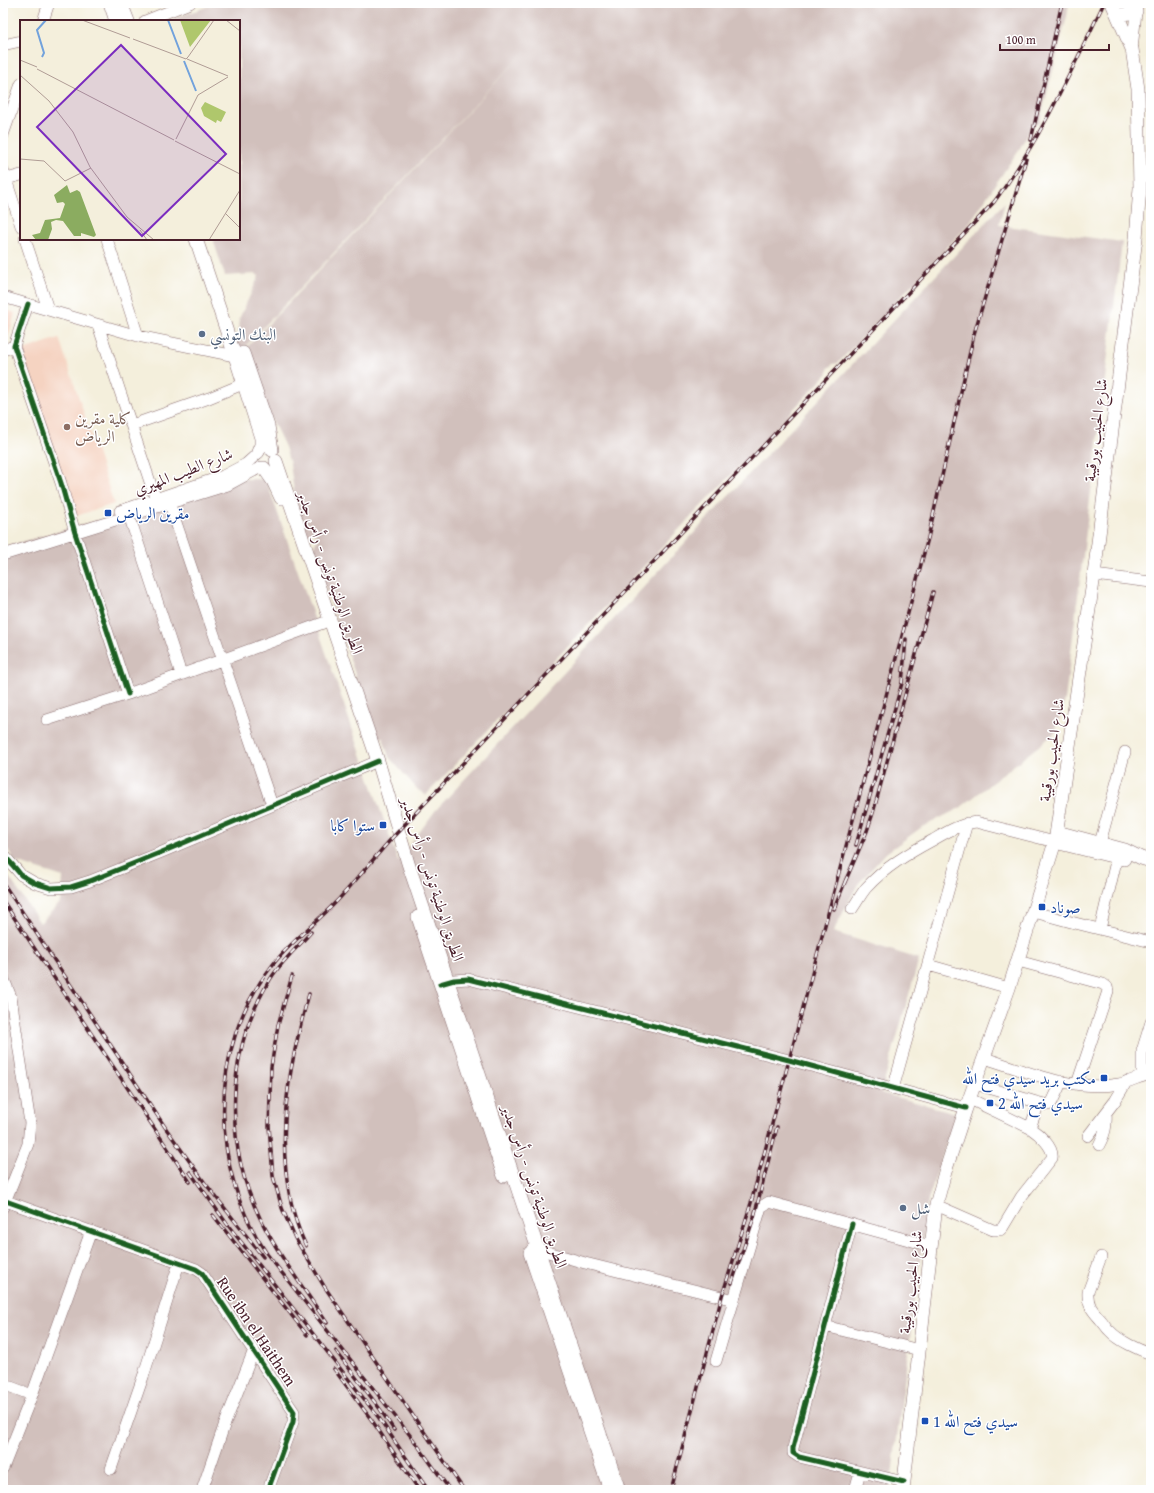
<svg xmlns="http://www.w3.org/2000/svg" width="1154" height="1493" font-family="'Gentium Book Plus',Amiri,serif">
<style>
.built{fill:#f5d3c1}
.industrial{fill:#d1c0bc}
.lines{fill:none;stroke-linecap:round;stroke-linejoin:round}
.minor-casing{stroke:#866869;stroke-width:12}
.major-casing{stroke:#866869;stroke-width:14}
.minor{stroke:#fff;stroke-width:11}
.major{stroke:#fff;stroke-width:13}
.rail-casing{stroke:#4a1f2b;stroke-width:3.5}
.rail{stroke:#fff;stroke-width:2;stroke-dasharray:6;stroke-linecap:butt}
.cycleway-casing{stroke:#fff;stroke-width:8}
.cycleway{stroke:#1b5e20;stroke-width:5}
.service-dot{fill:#5c6f8a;stroke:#fff;stroke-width:1.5}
.education-dot{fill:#8d6e63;stroke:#fff;stroke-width:1.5}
.transit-dot{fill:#1a4fb4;stroke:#fff;stroke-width:1.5}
.labels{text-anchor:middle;stroke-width:3;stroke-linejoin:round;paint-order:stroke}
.service-label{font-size:16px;fill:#4e5e75;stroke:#fff;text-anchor:start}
.education-label{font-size:16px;fill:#785e54;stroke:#fff;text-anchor:start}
.street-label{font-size:16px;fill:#4a1f2b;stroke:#fff}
.transit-label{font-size:16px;fill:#164399;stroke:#fff;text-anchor:start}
.inset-river{fill:none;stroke:#72a2dc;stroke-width:2}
.inset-road{fill:none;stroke:#b09c95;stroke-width:1}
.view{fill:#7b2cbf;fill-opacity:0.15;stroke:#7b2cbf;stroke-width:2}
.inset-edge{fill:none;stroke:#4a1f2b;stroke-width:2}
</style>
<rect width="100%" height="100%" fill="#fff"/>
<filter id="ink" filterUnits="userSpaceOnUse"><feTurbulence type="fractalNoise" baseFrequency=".025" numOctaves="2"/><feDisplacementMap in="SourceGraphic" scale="8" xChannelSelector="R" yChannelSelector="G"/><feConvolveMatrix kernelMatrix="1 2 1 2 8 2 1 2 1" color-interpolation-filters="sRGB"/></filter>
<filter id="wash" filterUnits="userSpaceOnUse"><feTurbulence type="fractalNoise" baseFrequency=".012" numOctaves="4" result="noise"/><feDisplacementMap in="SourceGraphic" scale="16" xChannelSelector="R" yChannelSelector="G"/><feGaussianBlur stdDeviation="0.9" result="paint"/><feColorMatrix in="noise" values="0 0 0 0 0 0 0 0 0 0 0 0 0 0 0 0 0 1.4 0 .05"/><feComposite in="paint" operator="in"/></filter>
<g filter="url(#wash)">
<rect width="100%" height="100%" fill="#f4efdc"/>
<path class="built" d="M1148,93h3v164h-2l1,-25 -2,-6 2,-36z
M3,309l12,4 -8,28 -4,1z
M59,338l55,166 -38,12 -56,-165z"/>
<path class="industrial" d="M217,3h852l-2,13 -28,108 -6,-1 -13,25 -52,77 -130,138 -5,1 -5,5v4l-402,422 -8,-5 -29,-33 -6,-19 -7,-2 -64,-188 7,-10 -6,-7 -5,5 -12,-31 -6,-41 -5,-17 -22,-46 -17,-53 286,-304 -294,310 1,-35 20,-43 -3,-2 -31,2 -12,-37h26v-218h-72z
M1005,202l-6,23 123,17 -57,458 -10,33 -95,75 -38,19 -36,26 -28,31 -25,48 86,27 -38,134 75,20 -28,87 -38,290h-887v-622l37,55 21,-21 2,-25 -47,-15 -13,-20v-295l243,-68h20l132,382 37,-50 301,-323z"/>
</g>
<g filter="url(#ink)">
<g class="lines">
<g class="minor-casing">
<path id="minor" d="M43,21l6,-18
M145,21l45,-18
M3,45l18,-4
M1132,49l5,-46
M3,135l18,-51
M3,170l18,56
M3,180l18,-5
M25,239l23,70
M107,239l31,97
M3,297l135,39 97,20
M28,304l-14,42 47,137 14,50 53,161
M98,325l60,181
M3,350l11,-4
M132,425l77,-27 34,-14
M167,496l105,309
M127,509l54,165
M120,511l103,-35 23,-12 11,-10
M3,555l225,-70 33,-18
M1094,575l57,7
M47,720l81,-26 195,-71
M1100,843l25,-91
M3,854l13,15 5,6 14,8 16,5 20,-1 19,-6 72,-29 216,-91
M852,909c5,-7 9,-15 14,-21 19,-21 43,-35 67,-48 14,-8 27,-16 43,-18l79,20
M1034,912l37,10 80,20
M1100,929l17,-72
M1018,961l85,23 4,3 1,4 -31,93
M928,965l81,23
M3,977l8,20 19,126 -2,21 -25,63
M440,984l14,-4 14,-1 321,81 177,48
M985,1058c42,14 89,34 134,26 11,-2 21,-8 32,-10
M1142,1076v-25l9,-29
M975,1084l58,17 15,4 4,-3 10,-21
M893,1089l74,-266
M1030,1128l9,-25
M1088,1136l27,-35 12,-20
M1099,1145c6,-11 8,-19 7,-32
M3,1200l193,69 6,4 92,139 -1,10 -25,68
M936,1205l57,25h7l3,-3 18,-30 31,-39c2,-11 -13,-24 -22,-30l-60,-29
M852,1224l-59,224v5l6,4 105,25
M532,1249h6l47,14 149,37
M1101,1257l-13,35c-1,13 5,19 12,27 4,4 6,9 10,12 9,10 29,19 41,23
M825,1326l94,24
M716,1361l45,-154 8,-5 162,44
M3,1384l29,11
M3,1468l29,-73 59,-164
M111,1469l33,-95 35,-111
M202,1490l22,-64 30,-76
M855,1490l5,-18"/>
</g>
<g class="major-casing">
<path id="major" d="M110,3l6,18
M121,3l7,18
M1118,16l18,-5
M196,239l39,117 26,82v7l-3,7
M243,353l25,73 4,24
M276,461l102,300 30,102 211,627
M264,468l9,13 8,17
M1057,832l68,18 16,8 10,3
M1055,842l69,17
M418,917l86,259
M530,1253l80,237
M903,1490l33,-285 9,-33 21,-64 43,-120 46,-146 39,-267 42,-337 4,-50 -2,-99 -6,-40 -20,-46"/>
</g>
<use href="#minor" class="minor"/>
<use href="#major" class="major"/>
<g class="rail-casing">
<path id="rail" d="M1031,140l31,-137
M856,845l46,-162 4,-44
M845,882l22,-51 6,-18 60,-221
M3,883l164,247 38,53 58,74
M3,901l187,281
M834,909l13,-32
M311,932c-13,15 -29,29 -40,46 -45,71 -48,165 -11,240 18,37 44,70 67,105
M292,976l-14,49 -7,42 -2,59 4,50 9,32 13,30 29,48 140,204
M190,1172l37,52 152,194 49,72
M213,1215l94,120
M306,1246c-37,-79 -20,-172 3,-252
M732,1283l22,-66 23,-90
M336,1351l44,58 14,21
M334,1369l39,53 46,68
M450,1490l-37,-51 -146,-185c-57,-84 -60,-205 4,-287 18,-24 43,-42 64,-64 20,-21 38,-44 58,-66l601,-635c46,-61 77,-131 110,-199
M671,1490l51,-194 29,-93 177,-665 46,-204 52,-175"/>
</g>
<use href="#rail" class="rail"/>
<g class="cycleway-casing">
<path id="cycleway" d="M28,304l-14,42 47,137 14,50 53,161
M3,854l13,15 5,6 14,8 16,5 20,-1 19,-6 72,-29 216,-91
M440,984l14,-4 14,-1 321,81 177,48
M3,1200l193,69 6,4 92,139 -1,10 -25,68
M852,1224l-59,224v5l6,4 105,25"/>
</g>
<use href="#cycleway" class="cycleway"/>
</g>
</g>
<g class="service-dot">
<circle cx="202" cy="334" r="4"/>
<circle cx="903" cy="1208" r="4"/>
</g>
<circle class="education-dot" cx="67" cy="427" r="4"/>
<g class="transit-dot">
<rect x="104" y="509" width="8" height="8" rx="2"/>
<rect x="379" y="821" width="8" height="8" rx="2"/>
<rect x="1038" y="903" width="8" height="8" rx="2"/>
<rect x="1100" y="1074" width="8" height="8" rx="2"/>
<rect x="986" y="1099" width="8" height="8" rx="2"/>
<rect x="921" y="1417" width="8" height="8" rx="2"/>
</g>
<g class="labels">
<g class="service-label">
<text x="210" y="340">البنك التونسي</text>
<text x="911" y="1214">شل</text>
</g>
<g class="education-label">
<text x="75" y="424">كلية مقرين<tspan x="75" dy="18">الرياض</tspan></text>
</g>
<g class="street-label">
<text transform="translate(1095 430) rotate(-83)" y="6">شارع الحبيب بورقيبة</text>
<text transform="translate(183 471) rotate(-21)" y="6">شارع الطيب المهيري</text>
<text transform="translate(331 572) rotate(71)" y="6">الطريق الوطنية تونس - رأس جدير</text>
<text transform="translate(1051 750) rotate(-82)" y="6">شارع الحبيب بورقيبة</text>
<text transform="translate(433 879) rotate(72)" y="6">الطريق الوطنية تونس - رأس جدير</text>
<text transform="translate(535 1186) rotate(71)" y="6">الطريق الوطنية تونس - رأس جدير</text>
<text transform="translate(910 1282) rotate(-83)" y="6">شارع الحبيب بورقيبة</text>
<text transform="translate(257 1331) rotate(56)" y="6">Rue ibn el Haithem</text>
</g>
<g class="transit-label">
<text x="116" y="519">مقرين الرياض</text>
<text x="375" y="831" text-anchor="end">ستوا كابا</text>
<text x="1050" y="913">صوناد</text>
<text x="1096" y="1084" text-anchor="end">مكتب بريد سيدي فتح الله</text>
<text x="998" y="1109">2 سيدي فتح الله</text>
<text x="933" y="1427">سيدي فتح الله 1</text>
</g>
</g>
<g transform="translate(20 20)">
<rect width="220" height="220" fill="#f4efdc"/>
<path d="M160,0h31l-21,27zM185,82l21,10 -5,10 -4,-2 -1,3 -12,-7 -3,-8z" fill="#afc76c"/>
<path d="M47,165l3,8 7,-3 3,2 16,43 -2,2 -13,-4v3h-7l-11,-15 -7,-1 -5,2 1,7 -4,11h-12l-4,-5 8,-2 5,-13 15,-2 5,-14 -2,-2 -6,1 -3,-8z" fill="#8bac60"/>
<path class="inset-river" d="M148,0l13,34M22,37l2,-4 -7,-23 9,-10M164,41l12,30"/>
<path class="inset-road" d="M62,0l48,18M206,0l14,11M113,19l53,20 2,-2M168,37l26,-37M167,39l41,17M0,40l17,7M17,49l137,71M0,55l29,26 24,31 17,35 37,50 27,23M156,119l22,-44 30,-18M155,121l65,33M0,139l24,2 21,20 26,-13M205,193l15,15M120,210l7,10M189,220l31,-50"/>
<path class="view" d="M101,25l105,109 -84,82 -105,-109z"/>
<rect width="220" height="220" class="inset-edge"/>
</g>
<rect width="1154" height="1493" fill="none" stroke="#fff" stroke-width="16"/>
<path d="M1000 44v6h109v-6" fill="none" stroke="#4a1f2b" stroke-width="2"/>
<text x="1006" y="44" font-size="12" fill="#4a1f2b" stroke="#ffffff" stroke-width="3" paint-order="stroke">100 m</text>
</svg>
